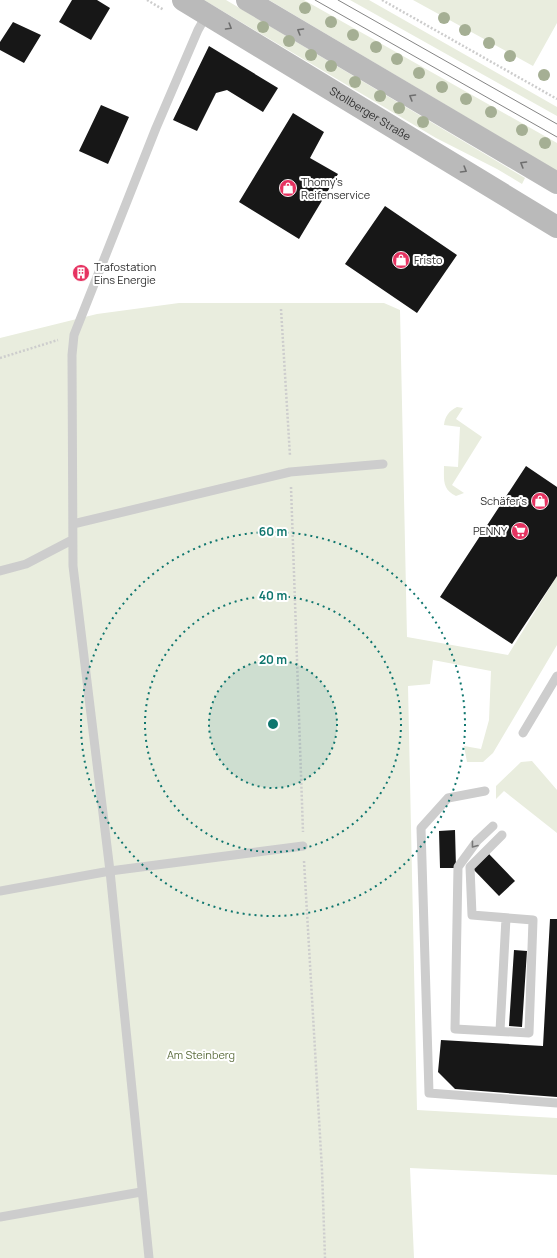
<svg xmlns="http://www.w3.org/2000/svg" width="557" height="1258" font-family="Manrope,sans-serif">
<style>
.green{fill:#e9edde}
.building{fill:#171717}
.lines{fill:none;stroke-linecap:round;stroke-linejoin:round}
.path{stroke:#cdcdcd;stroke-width:2.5;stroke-dasharray:2 2;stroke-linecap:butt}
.lane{stroke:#cdcdcd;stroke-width:9}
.secondary{stroke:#bababa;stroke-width:22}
.tram{stroke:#858585;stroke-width:1}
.tree{fill:#a5af94}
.oneway{stroke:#6e6e6e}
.oneway2{stroke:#777}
.ring{fill:none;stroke:#0f766e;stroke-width:2;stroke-dasharray:2 4}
.labels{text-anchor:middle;stroke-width:4;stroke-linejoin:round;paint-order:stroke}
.street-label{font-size:11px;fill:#303030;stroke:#fff}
.poi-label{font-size:11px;fill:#303030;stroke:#fff;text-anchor:start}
.park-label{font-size:11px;fill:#5c6d3d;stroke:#fff}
.centre{fill:#0f766e;stroke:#fff;stroke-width:2}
.ring-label{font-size:12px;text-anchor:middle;font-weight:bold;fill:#0f766e;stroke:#fff;stroke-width:4;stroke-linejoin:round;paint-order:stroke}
</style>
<rect width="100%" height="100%" fill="#fff"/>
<path class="green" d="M204,0h22l299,178 -3,6 -25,-15 -61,-31z
M269,0h35l253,143v28z
M350,0h19l188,107v9z
M413,0h144v23l-24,43z
M179,303h205l16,7 7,327 101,18 49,-79v69l-64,108 -10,9h-16l-3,-16 17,3 8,-29 2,-49 -58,-11 -3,24 -22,2 9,424 140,8v57l-147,-7 4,90h-414v-920l97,-24z
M457,407l6,1 -7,11 26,18 -30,48 12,8 -8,3c-14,-6 -12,-17 -12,-30l14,1 2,-40 -16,-2c1,-9 5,-14 13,-18z
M532,761l25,29v43l-53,-42 -8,8v-13l25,-24z"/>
<path class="building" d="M72,0h25l13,8 -19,32 -32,-18z
M13,22l28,13 -17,28 -24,-13v-8z
M209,46l69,42 -15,24 -36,-22 -11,3 -19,38 -24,-11z
M101,105l28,12 -21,47 -29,-13z
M293,113l31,19 -14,26 28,16 -39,65 -60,-37z
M385,206l72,49 -40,58 -72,-49z
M78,268l8,2 -3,9 -8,-2z
M526,466l31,21v89l-45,68 -72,-47z
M455,830l1,38h-16l-1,-37z
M489,854l26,27 -16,15 -26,-27z
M550,919h7v178l-102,-8 -17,-17 3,-32 102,6z
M514,950l13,1 -5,76 -13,-1z"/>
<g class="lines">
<path class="path" d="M147,0l17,10
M382,0l175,99
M281,309l9,147
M0,358l58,-18
M291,487l12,345
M304,861l18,309 3,88"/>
<path class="lane" d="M73,524l217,-52 93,-8
M0,571l26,-7 46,-24
M523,733l34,-57
M485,791l-37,7 -27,30 8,265 128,10
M493,826l-16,15 -19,26 -3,162 74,4 4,-113 -61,-5 -2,-48 32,-32
M0,891l110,-20 193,-25
M500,1031l6,-113
M0,1217l141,-25
M149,1258l-39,-387 -37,-305 -1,-211 2,-20 82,-207 42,-98 9,-16"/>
<g class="secondary">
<path id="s1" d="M183,0l374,227"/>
<path d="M247,0l310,183"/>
</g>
<path class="tram" d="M315,0l242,137
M338,0l219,124"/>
</g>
<g class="tree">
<circle cx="305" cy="8" r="6"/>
<circle cx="444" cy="18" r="6"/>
<circle cx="331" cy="22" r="6"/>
<circle cx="263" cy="27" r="6"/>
<circle cx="465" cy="30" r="6"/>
<circle cx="353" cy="35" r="6"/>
<circle cx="289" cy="41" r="6"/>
<circle cx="489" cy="43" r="6"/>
<circle cx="376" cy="47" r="6"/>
<circle cx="311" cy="55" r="6"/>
<circle cx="510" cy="56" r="6"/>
<circle cx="397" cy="59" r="6"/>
<circle cx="331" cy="66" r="6"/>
<circle cx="419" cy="73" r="6"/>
<circle cx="544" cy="75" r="6"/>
<circle cx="355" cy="82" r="6"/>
<circle cx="442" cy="87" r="6"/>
<circle cx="380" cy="96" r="6"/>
<circle cx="466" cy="99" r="6"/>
<circle cx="399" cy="108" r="6"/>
<circle cx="491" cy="112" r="6"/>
<circle cx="423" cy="122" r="6"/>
<circle cx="522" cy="130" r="6"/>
<circle cx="545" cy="143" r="6"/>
</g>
<defs><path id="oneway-chevron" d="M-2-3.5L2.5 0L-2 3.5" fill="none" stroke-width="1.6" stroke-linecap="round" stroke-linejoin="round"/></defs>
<g class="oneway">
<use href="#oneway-chevron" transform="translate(229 27) rotate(31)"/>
<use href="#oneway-chevron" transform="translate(300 31) rotate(-149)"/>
<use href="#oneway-chevron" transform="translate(412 97) rotate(-149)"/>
<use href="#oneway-chevron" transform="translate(523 164) rotate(-149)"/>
<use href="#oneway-chevron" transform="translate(464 170) rotate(31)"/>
</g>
<use class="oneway2" href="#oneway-chevron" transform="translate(474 845) rotate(128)"/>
<circle cx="273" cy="724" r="64" fill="#0f766e" fill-opacity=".12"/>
<g class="ring">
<circle cx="273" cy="724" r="64"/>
<circle cx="273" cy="724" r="128"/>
<circle cx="273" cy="724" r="192"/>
</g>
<defs>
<g id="shop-disc" transform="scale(0.9)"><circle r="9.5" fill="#e63361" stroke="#fff"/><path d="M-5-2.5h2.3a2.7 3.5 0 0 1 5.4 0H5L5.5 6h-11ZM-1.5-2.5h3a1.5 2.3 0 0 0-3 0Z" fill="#fff"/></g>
<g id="building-disc" transform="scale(0.9)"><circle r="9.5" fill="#e63361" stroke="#fff"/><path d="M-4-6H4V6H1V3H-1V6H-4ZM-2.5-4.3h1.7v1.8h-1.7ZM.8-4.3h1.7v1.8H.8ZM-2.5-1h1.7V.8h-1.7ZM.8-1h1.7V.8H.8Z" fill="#fff"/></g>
<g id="supermarket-disc" transform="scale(0.9)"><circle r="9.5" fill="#e63361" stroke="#fff"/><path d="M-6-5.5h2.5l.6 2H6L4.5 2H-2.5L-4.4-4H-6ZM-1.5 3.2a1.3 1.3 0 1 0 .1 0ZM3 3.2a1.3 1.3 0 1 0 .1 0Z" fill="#fff"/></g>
</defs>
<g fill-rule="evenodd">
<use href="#shop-disc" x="288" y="188"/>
<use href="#shop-disc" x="401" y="260"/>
<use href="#building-disc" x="81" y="273"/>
<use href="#shop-disc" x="540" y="501"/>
<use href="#supermarket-disc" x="520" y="531"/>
</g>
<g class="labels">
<g class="street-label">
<text dy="4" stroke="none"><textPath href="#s1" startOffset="219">Stollberger Straße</textPath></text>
</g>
<g class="poi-label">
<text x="301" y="186">Thomy's<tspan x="301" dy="13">Reifenservice</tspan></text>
<text x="414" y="264">Fristo</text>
<text x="94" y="271">Trafostation<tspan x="94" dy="13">Eins Energie</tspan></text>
<text x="527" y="505" text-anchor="end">Schäfer's</text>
<text x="507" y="535" text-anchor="end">PENNY</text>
</g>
<g class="park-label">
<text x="201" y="1059">Am Steinberg</text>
</g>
</g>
<circle cx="273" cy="724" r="6" class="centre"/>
<g class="ring-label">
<text x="273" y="536">60 m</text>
<text x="273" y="600">40 m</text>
<text x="273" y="664">20 m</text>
</g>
</svg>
